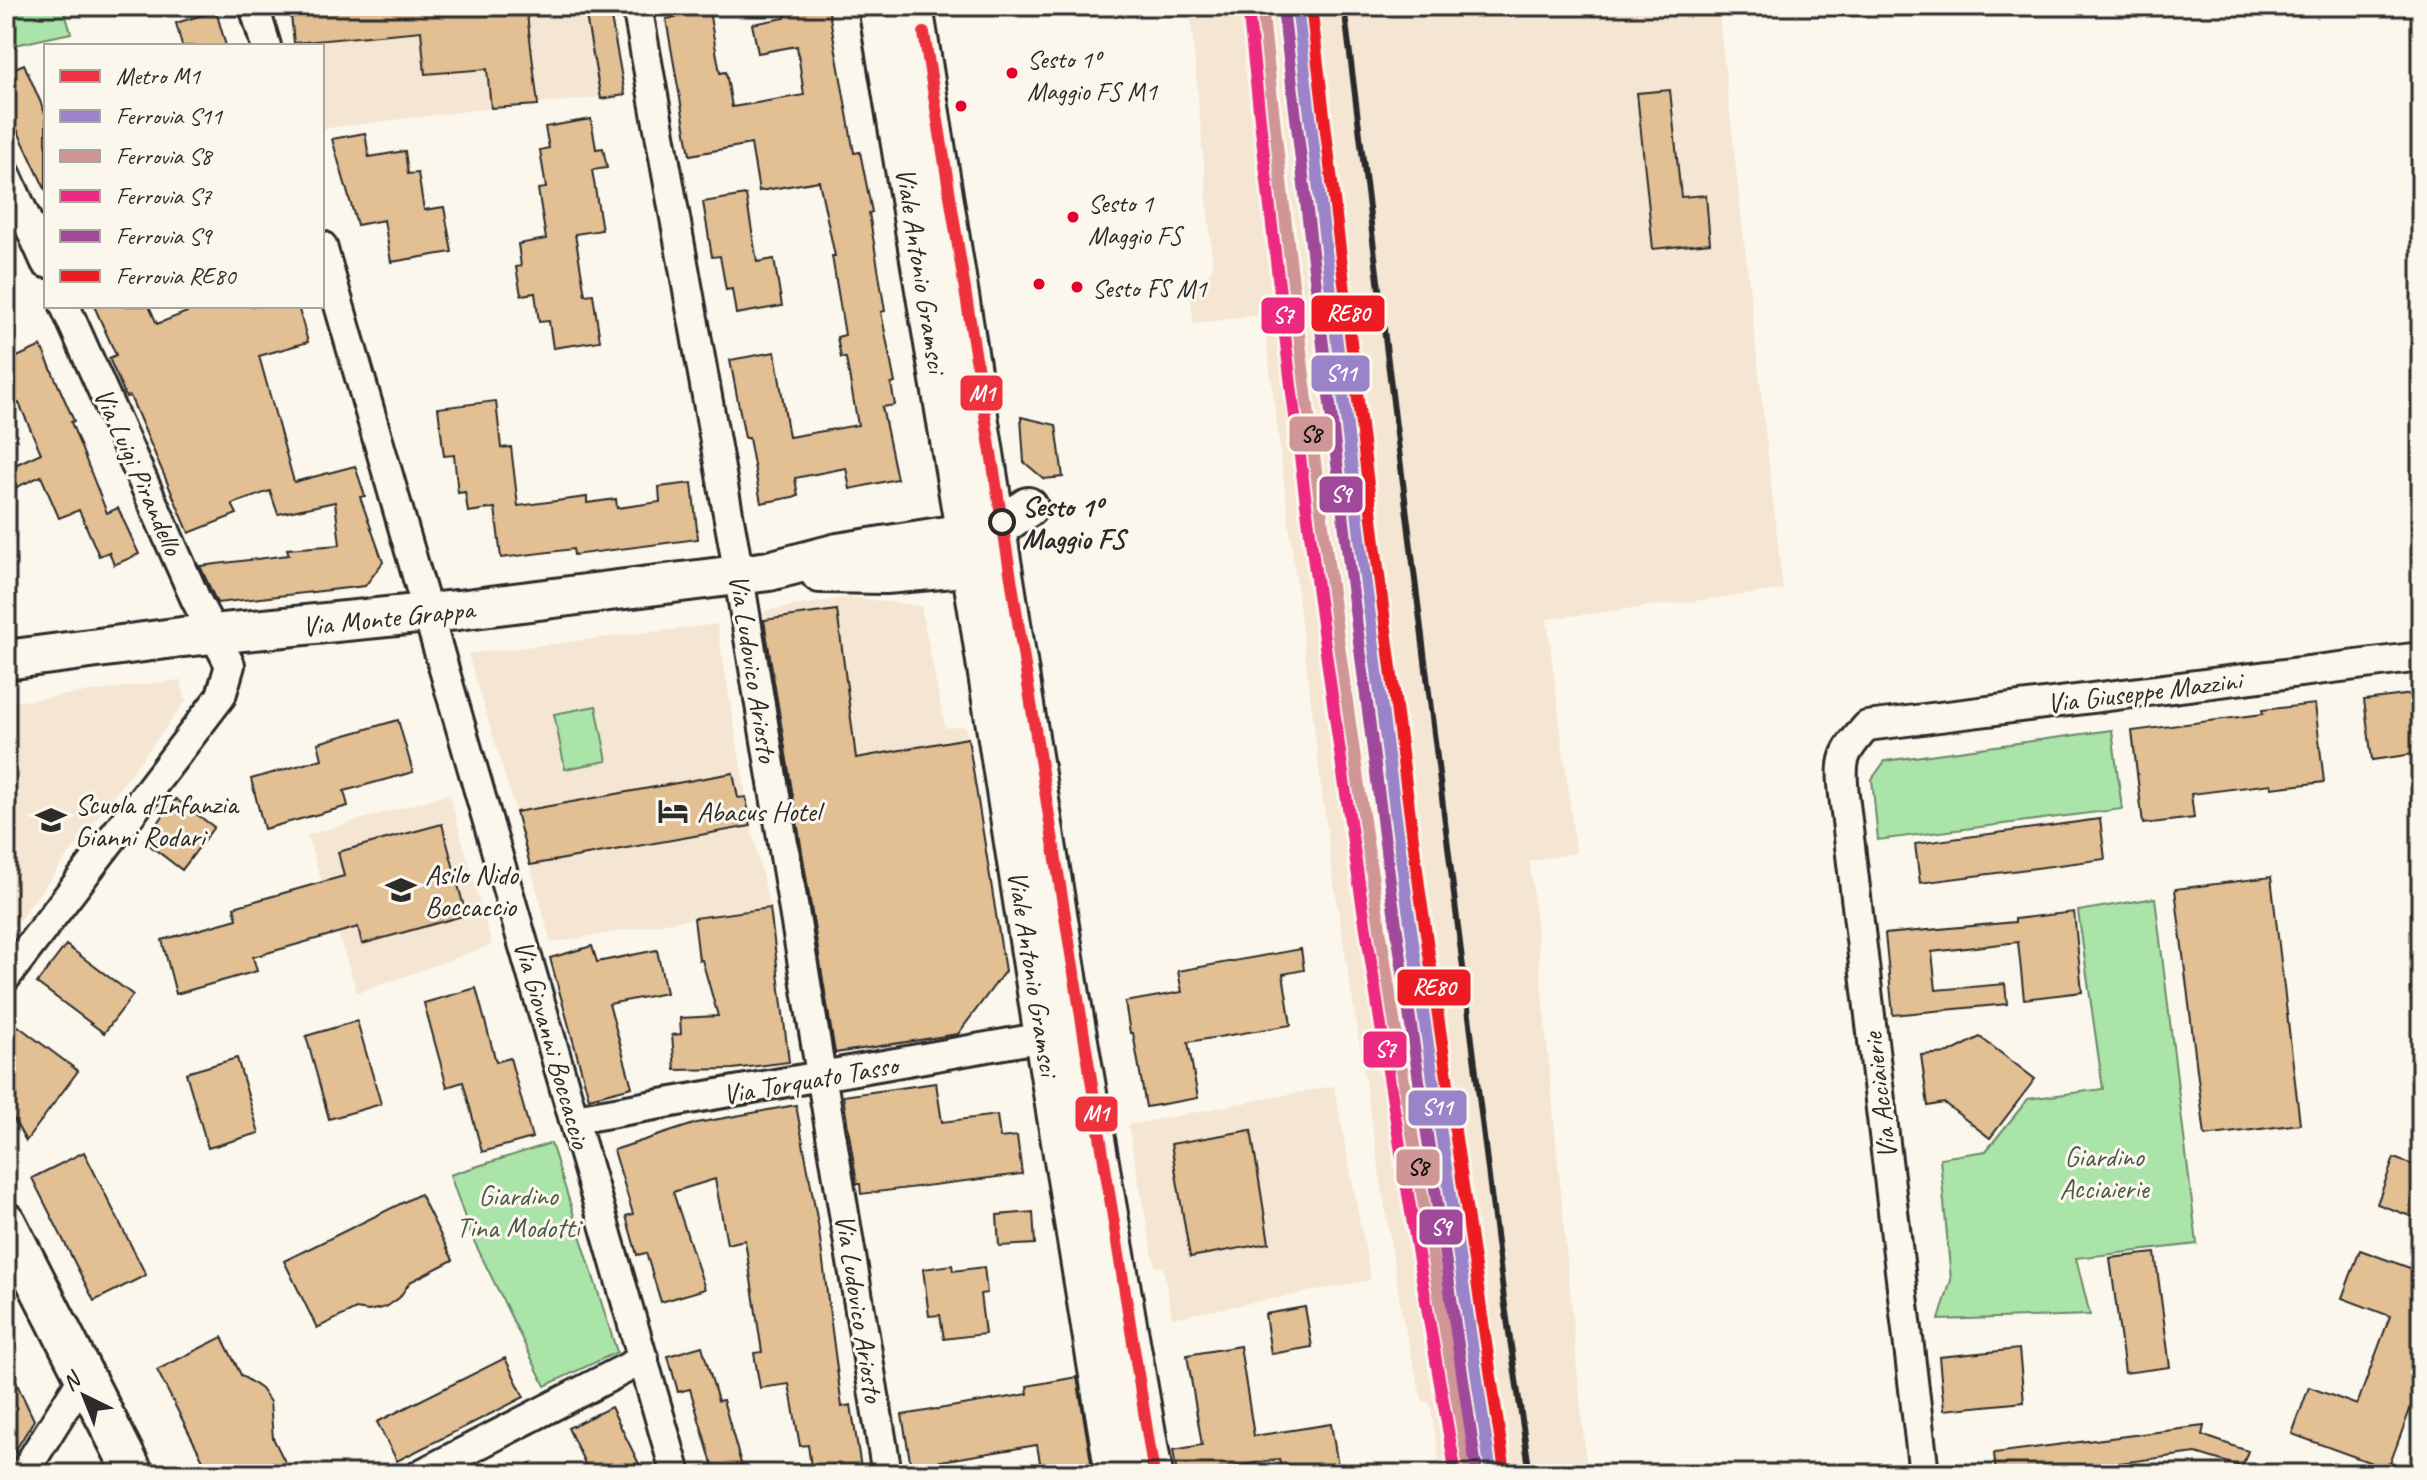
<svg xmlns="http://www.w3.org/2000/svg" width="2427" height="1480" font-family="Caveat,sans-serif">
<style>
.built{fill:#f4e6d2}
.green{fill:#aae4a8;stroke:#6a886a;stroke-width:2}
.building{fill:#e3bf94;stroke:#2b2b2b;stroke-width:2}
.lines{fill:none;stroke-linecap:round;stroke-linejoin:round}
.street-casing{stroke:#2b2b2b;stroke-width:34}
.secondary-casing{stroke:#2b2b2b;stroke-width:44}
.street{stroke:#fbf7ec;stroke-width:28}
.secondary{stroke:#fbf7ec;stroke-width:38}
.rail{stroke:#2b2b2b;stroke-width:6}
.rail-1-casing{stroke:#fbf7ec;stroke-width:18}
.rail-2-casing{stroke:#fbf7ec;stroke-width:18}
.rail-3-casing{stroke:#fbf7ec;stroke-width:18}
.rail-4-casing{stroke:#fbf7ec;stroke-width:18}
.rail-5-casing{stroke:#fbf7ec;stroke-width:18}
.rail-1{stroke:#9a83c9;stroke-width:12}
.rail-2{stroke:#cf9695;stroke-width:12}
.rail-3{stroke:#ed2a81;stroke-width:12}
.rail-4{stroke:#a0499a;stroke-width:12}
.rail-5{stroke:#ed1c24;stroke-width:12}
.metro-1-casing{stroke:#fbf7ec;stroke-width:18}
.metro-1{stroke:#ee333e;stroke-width:12}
.bus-dot{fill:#e4002b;stroke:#fbf7ec;stroke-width:3}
.stop-dot{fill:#fbf7ec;stroke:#2b2b2b;stroke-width:4}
.labels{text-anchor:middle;stroke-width:6;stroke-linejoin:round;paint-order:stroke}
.bus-label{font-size:26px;fill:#2b2b2b;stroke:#fbf7ec;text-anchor:start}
.street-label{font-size:28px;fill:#2b2b2b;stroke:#fbf7ec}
.stop-label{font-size:28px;font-weight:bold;fill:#2b2b2b;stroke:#fbf7ec;text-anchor:start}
.poi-label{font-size:28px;fill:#2b2b2b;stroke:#fbf7ec;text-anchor:start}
.park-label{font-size:28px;fill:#4b594a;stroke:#fbf7ec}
.line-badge{stroke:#fbf7ec;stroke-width:3}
.badge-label{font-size:22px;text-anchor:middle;font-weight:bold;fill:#fff}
.pale-badge-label{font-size:22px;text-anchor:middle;font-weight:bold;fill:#111}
</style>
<rect width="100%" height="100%" fill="#fbf7ec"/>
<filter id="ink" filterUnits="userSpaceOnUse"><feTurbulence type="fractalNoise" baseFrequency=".0125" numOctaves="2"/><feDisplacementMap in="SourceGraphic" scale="16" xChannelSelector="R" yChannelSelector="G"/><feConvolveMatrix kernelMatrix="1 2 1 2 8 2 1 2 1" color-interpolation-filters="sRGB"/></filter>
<g filter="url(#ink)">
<path class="built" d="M290,6h313l1,7 6,-1 15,83 -134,13 -169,21v-83h-27z
M1190,6h528l65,584 -236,29 29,234 -46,8 57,613h-145l-12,-70 -8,-4 -20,-85 -72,-458 -65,-529h-4l-3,-13 -64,9 -4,-30 23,-26z
M849,597l72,9 24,122 20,-2 3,12 37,233 -47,63 -124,19 -70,-433 1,-9z
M717,624l34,202 19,82 -76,10 -143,25 -35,-131 -48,-158z
M181,680l5,21 -180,236v-234z
M449,794l43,151 -135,48 -50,-158z
M1334,1086l37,194 -199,38 -9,-52 -8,1 -27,-142z"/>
<path class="green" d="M6,6h57l8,27 -65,14z
M596,706l11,55 -42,8 -11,-55z
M2112,730l10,79 -244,31 -6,-61 13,-18z
M2155,898l42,346 -121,14 14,57 -151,5 12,-40 -11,-122 46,-7 42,-52 75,-10 -25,-178z
M551,1143l66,209 -72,34 -74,-151 -21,-60z"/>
<path class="building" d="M290,6h236l12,99 -47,3 -4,-39 -62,5 -4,-43 -127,12z
M783,6h45l26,147 6,-1 12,60 -3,1 16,98 -4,1 14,71 -4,1 4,21 -13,2 15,72 -47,10 -4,-21 -51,10 3,18 -37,7 -12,-65h-4l-15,-78 45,-8 14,85 69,-12 -12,-67h-5l-4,-21 8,-2 -13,-79h3l-16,-75 -60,10 -8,-47 -61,11 -24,-136 43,-8 11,62 6,-1 6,35 72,-12 -7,-49 -39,7 -6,-29 33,-6z
M216,11l10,35h-44l-6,-23z
M610,12l15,83 -24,4 -15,-83z
M24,64l22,51v76l-40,-85v-34z
M1670,90l11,107 25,-2 4,48 -57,6 -16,-156z
M591,119l5,30 7,-1 4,20 -15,2 10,60 -27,4 10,61 8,-1 7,47 -47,7 -4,-27 -10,1 -4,-29 -14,2 -5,-28 5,-1 -3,-22 28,-5 -8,-50 8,-1 -6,-38 9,-2 -4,-21z
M365,133l4,24 36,-6 3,23 10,-1 6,37 20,-3 8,45 -61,10 -7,-42 -27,5 -25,-86z
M746,195l11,67 17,-3 8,47 -46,8 -4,-25 -6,1 -6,-34 -8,1 -9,-55z
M94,306h55l8,18 45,-18h96l10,36 -49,14 35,126 61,-16 10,30 -5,1 23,65 -18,24 -148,17 -17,-37 89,-11 -2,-6 53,-4 -5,-43 -57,12 -8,-23 -38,13 5,10 -48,19 -59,-137 -4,1 -17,-39 7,-3z
M41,346l33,75 -3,1 36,91 11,-5 21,46 -25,11 -5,-13 -10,4 -20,-46 -20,8 -18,-42 -35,16v-23l35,-16 -22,-50 -13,6v-47z
M496,401l5,47 10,-1 7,59 69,-9v6l29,-4 1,9 43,-6 -1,-15 33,-4 6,56 -124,16 -1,-6 -72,9 -6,-50 -27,4 -3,-20 -7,1 -4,-38 -10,1 -6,-48z
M1021,417l35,8 7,52 -19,2 -20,-17z
M837,610l19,148 112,-20 37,233 -47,63 -123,19 -71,-433z
M2421,693v60l-49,7 -8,-60z
M2315,704l9,78 -52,6 -1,-4 -80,10 3,24 -51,6 -11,-93 131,-17 -1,-4z
M398,720l15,52 -69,19 4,15 -84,23 -13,-50 71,-20 -4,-16z
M733,773l5,25 8,-1 5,29 -221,39 -14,-53z
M176,799l38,28 -32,43 -38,-29z
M2100,819l5,40 -185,24 -5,-39z
M442,824l24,91 -104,29 -4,-17 -105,30 4,14 -81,23 -14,-54 75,-21 -3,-12 110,-31 -6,-24z
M2271,877l29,247 -95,12 -30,-247z
M770,908l19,154 -56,7 -58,1 -3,-35 9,-1 -1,-16 38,-2 -16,-56h-3l-5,-42z
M2074,912l8,80 -58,7 -6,-57 -86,10 4,38 69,-6 2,20 -114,11 -8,-81 130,-12v-3z
M66,945l67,50 -29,38 -67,-50z
M592,946l5,16 60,-12 9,43 -57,11 23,83 -43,11 -39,-140z
M1301,949l3,21 -21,4 8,51 -103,17 10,56 -52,9 -13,-74h-3l-5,-31 57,-10 -4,-21z
M476,988l20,74 14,-4 22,80 -50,14 -19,-70 -16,5 -23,-84z
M6,1017l72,54 -52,70 -20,-35z
M357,1021l24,83 -52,15 -23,-83z
M1980,1037l55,42 -45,59 -46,-35 -16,3 -7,-51 28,-2z
M237,1058l22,75 -51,15 -22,-75z
M936,1083l6,39 55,-7 3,23 17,-2 5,38 -161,20 -1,-10h-3l-14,-88z
M796,1105l22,119 24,183 9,-2 11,69h-50l-4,-29 -8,1 -11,-62 -29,4 -6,-35 8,-1 -17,-112 -18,4 -12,-65 -42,13 32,97 -44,13 -15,-49 -9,2 -11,-39 7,-2 -19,-64 83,-27z
M1251,1130l18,113 -79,14 -19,-113z
M84,1152l62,123 -52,26 -62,-123z
M2394,1158l27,10v52l-44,-16z
M420,1194l33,66 -43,22 -11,16 -13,9 -18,4 -12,-2 -39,19 -33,-67z
M1033,1212l2,32 -36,2 -2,-31z
M2360,1250l61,22v108l-33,89 -96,-35 17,-47 48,18 33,-89 -48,-18z
M2155,1253l15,114 -45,6 -15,-115z
M952,1265l1,6 31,-4 3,26 -7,1 5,40 -41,5 -4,-24 -11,1 -6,-47z
M1305,1307l7,40 -41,7 -6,-40z
M222,1337l19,38 20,14 9,13 3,36 18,36h-81l-53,-104z
M702,1346l16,55 5,-1 21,74h-29l-25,-85 -12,3 -10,-36z
M1240,1346l14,90 77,-12 7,42 -56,8 -3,-15 -60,10 1,5h-43l-4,-24 29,-5 -15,-90z
M2019,1349l5,53 -80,8 -5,-53z
M505,1358l19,39 -127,64 -20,-39z
M6,1361l28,59 -28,46z
M1077,1377l16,97h-51l-5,-29 -126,21 -9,-51 126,-21 -1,-8z
M611,1407l33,67h-54l-22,-46z
M2204,1426l-2,9 46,16 -6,16 -46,-14 -115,15 1,6h-86l-2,-21z"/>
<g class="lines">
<g class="street-casing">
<path id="street" d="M254,6l12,40
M637,6l97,541 153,927
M6,174l40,89
M322,246c116,410 238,818 354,1228
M6,977l215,-281 9,-31 -34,-65 -131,-294
M575,1119l469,-82
M23,1474l61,-98
M421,1474l223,-115
M1924,1474l-80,-679c-4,-37 -1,-42 23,-69l554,-69"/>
</g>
<g class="secondary-casing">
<path id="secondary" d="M878,6l99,597 67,434 71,437
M913,6l157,989 83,479
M820,573l66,1 112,-10
M6,660l176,-23 276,-27 311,-39 69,-18 159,-25 31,-21
M6,1222l128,252"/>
</g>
<use href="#street" class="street"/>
<use href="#secondary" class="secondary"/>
<path class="rail" d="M1344,6l160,1293 26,175"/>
<g class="rail-1-casing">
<path id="rail-1" d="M1297,6l66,556 43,333 85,579"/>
</g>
<g class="rail-2-casing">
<path id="rail-2" d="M1262,6c51,492 121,981 208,1468"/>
</g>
<g class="rail-3-casing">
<path id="rail-3" d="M1248,7c51,492 121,980 208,1467"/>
</g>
<g class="rail-4-casing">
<path id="rail-4" d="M1283,8l66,556 43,333 85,577"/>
</g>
<g class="rail-5-casing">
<path id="rail-5" d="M1311,6l66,554 43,333 85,579"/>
</g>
<use href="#rail-1" class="rail-1"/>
<use href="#rail-2" class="rail-2"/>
<use href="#rail-3" class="rail-3"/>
<use href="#rail-4" class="rail-4"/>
<use href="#rail-5" class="rail-5"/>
<g class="metro-1-casing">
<path id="metro-1" d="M924,33l230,1441"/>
</g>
<use href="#metro-1" class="metro-1"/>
</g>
</g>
<defs>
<g id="hotel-bare" transform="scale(2.4)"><path d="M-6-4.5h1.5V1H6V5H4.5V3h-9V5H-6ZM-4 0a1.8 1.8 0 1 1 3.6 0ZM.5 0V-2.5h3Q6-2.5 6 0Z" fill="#2b2b2b" stroke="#fbf7ec" stroke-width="2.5" paint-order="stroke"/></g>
<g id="school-bare" transform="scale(2.4)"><path d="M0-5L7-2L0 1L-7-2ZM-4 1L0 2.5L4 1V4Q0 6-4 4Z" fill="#2b2b2b" stroke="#fbf7ec" stroke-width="2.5" paint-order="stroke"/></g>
</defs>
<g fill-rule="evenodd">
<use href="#hotel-bare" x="673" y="811"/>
<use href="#school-bare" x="51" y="820"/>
<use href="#school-bare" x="401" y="890"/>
</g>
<g class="bus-dot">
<circle cx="1012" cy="73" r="7"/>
<circle cx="961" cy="106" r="7"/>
<circle cx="1073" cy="217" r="7"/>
<circle cx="1039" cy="284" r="7"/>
<circle cx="1077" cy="287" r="7"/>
</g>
<circle class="stop-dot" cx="1002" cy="522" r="12"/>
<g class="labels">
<g class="bus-label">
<text x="1027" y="68">Sesto 1º<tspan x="1027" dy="32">Maggio FS M1</tspan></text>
<text x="1088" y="212">Sesto 1<tspan x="1088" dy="32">Maggio FS</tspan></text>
<text x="1092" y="297">Sesto FS M1</text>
</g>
<g class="street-label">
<text transform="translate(922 270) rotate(81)" y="10">Viale Antonio Gramsci</text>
<text transform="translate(139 471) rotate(66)" y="10">Via Luigi Pirandello</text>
<text transform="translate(388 617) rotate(-6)" y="10">Via Monte Grappa</text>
<text transform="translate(754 668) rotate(81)" y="10">Via Ludovico Ariosto</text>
<text transform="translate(2144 691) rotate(-7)" y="10">Via Giuseppe Mazzini</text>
<text transform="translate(1034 973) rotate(81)" y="10">Viale Antonio Gramsci</text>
<text transform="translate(553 1044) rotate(74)" y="10">Via Giovanni Boccaccio</text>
<text transform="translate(810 1079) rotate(-10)" y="10">Via Torquato Tasso</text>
<text transform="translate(1879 1096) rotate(-97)" y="10">Via Acciaierie</text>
<text transform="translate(860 1308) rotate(81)" y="10">Via Ludovico Ariosto</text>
</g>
<g class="stop-label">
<text x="1022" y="516">Sesto 1º<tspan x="1022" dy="32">Maggio FS</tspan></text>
</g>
<g class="poi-label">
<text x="75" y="814">Scuola d'Infanzia<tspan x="75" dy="32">Gianni Rodari</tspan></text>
<text x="697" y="821">Abacus Hotel</text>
<text x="425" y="884">Asilo Nido<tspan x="425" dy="32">Boccaccio</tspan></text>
</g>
<g class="park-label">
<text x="2104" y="1166">Giardino<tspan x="2104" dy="32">Acciaierie</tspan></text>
<text x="518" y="1205">Giardino<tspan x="518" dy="32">Tina Modotti</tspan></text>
</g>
</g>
<g class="line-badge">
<rect x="1310" y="294" width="76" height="39" rx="8" fill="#ed1c24"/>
<rect x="1260" y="296" width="46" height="39" rx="8" fill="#ed2a81"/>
<rect x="1310" y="354" width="61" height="39" rx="8" fill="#9a83c9"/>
<rect x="959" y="374" width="45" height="38" rx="8" fill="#ee333e"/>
<rect x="1288" y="415" width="46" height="38" rx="8" fill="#cf9695"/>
<rect x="1318" y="475" width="46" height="39" rx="8" fill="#a0499a"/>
<rect x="1396" y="968" width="76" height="39" rx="8" fill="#ed1c24"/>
<rect x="1362" y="1030" width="46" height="39" rx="8" fill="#ed2a81"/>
<rect x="1407" y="1089" width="61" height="38" rx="8" fill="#9a83c9"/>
<rect x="1074" y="1095" width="45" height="38" rx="8" fill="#ee333e"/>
<rect x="1395" y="1148" width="46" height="39" rx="8" fill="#cf9695"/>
<rect x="1418" y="1208" width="46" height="38" rx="8" fill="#a0499a"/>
</g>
<g class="badge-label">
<text x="1348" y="321">RE80</text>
<text x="1283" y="323">S7</text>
<text x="1341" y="381">S11</text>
<text x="982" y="401">M1</text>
<text x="1341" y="502">S9</text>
<text x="1434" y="995">RE80</text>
<text x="1385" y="1057">S7</text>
<text x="1437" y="1115">S11</text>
<text x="1096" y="1121">M1</text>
<text x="1441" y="1235">S9</text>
</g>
<g class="pale-badge-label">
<text x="1311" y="442">S8</text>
<text x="1418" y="1175">S8</text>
</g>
<rect width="2427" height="1480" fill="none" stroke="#fbf7ec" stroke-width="32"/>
<rect x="16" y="16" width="2395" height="1448" fill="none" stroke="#2b2b2b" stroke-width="3" filter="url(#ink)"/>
<rect x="44" y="44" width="280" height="264" fill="#fbf7ec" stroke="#a8a59f" stroke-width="2"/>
<rect x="60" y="70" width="40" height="12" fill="#ee333e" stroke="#a8a59f" stroke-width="2"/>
<text x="116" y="84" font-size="24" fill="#2b2b2b">Metro M1</text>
<rect x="60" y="110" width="40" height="12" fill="#9a83c9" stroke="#a8a59f" stroke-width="2"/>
<text x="116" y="124" font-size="24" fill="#2b2b2b">Ferrovia S11</text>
<rect x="60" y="150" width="40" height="12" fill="#cf9695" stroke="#a8a59f" stroke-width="2"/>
<text x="116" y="164" font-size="24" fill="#2b2b2b">Ferrovia S8</text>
<rect x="60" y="190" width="40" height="12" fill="#ed2a81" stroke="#a8a59f" stroke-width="2"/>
<text x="116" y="204" font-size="24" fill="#2b2b2b">Ferrovia S7</text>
<rect x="60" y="230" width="40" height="12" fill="#a0499a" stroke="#a8a59f" stroke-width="2"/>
<text x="116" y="244" font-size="24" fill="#2b2b2b">Ferrovia S9</text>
<rect x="60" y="270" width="40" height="12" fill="#ed1c24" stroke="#a8a59f" stroke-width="2"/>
<text x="116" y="284" font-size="24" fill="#2b2b2b">Ferrovia RE80</text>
<g transform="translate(84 1396) rotate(317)" stroke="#fbf7ec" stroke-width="6" paint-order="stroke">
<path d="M0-6L14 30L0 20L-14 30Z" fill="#2b2b2b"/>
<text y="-12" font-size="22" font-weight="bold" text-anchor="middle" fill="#2b2b2b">N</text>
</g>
</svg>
